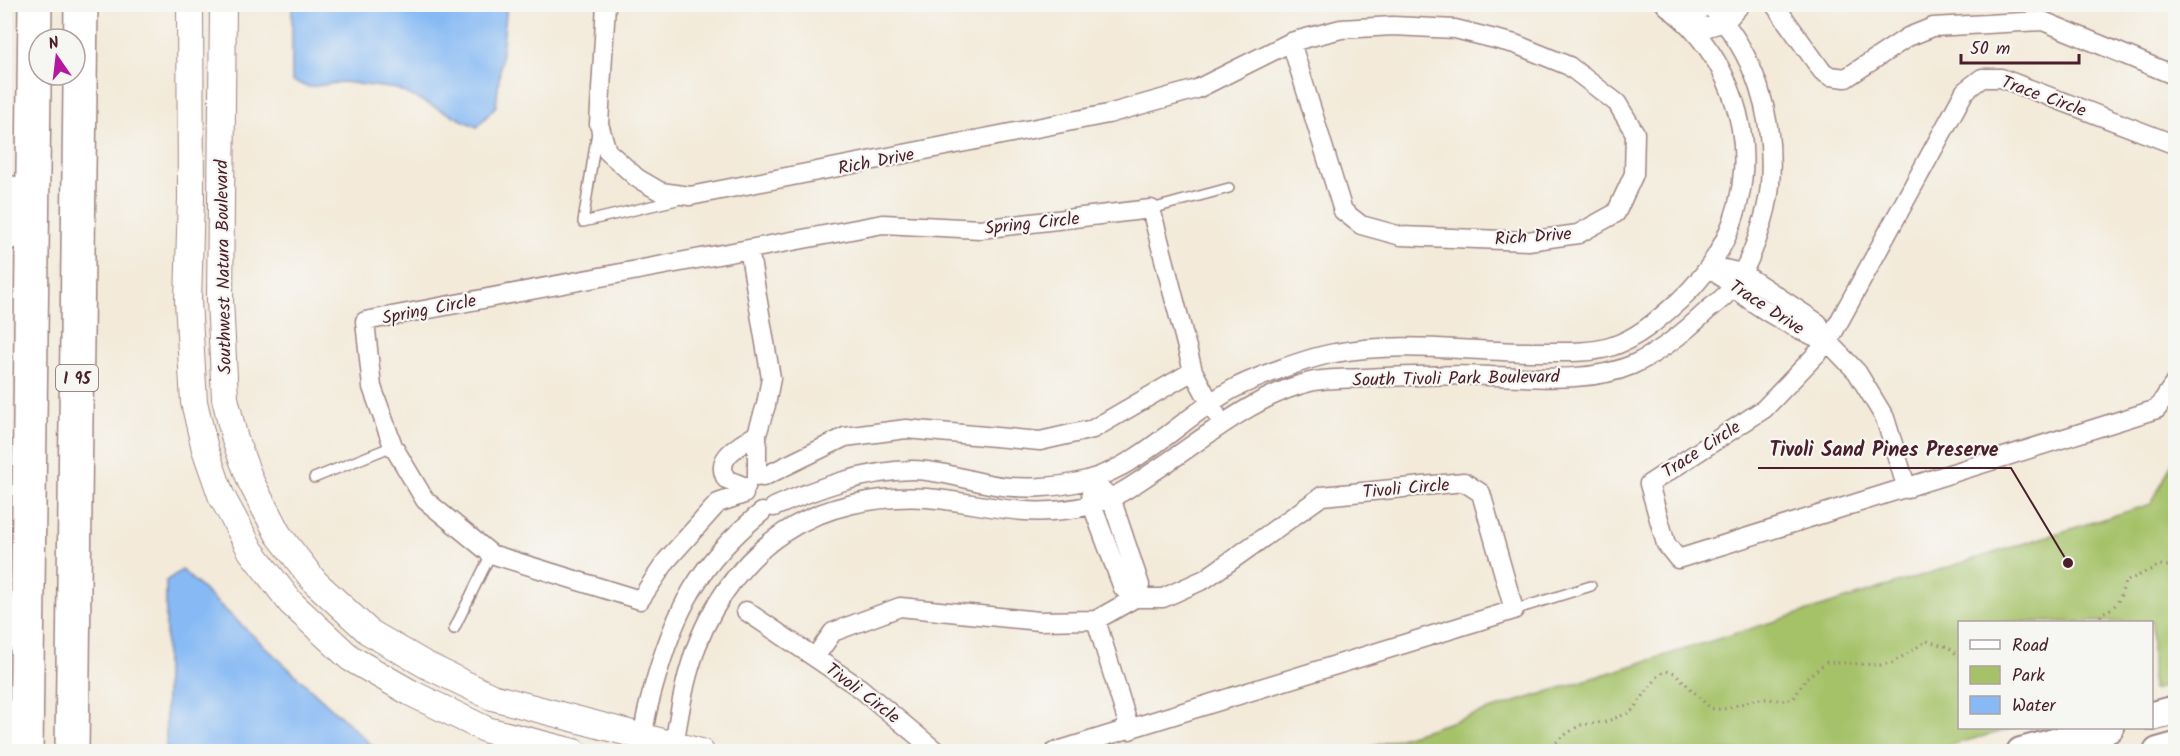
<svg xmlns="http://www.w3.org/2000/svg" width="2180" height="756" font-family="Kalam,sans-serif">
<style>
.green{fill:#a5c269;stroke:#78704a;stroke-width:1.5}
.water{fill:#87baf4;stroke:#686c90;stroke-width:1.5}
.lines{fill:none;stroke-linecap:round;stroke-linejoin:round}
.lane-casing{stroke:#9e8482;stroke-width:12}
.street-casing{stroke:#9e8482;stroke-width:21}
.secondary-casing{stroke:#9e8482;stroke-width:28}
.primary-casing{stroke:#9e8482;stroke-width:32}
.highway-casing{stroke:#9e8482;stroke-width:36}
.path{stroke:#9e8482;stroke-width:3;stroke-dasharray:1.5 4.5;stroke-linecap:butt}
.lane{stroke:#fff;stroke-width:9}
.street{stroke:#fff;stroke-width:18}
.secondary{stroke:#fff;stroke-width:26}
.primary{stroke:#fff;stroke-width:28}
.highway{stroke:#fff;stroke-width:33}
.labels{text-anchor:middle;stroke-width:4.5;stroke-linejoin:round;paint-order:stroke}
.shield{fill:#f6f6f2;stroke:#7e6067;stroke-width:1.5}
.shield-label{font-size:16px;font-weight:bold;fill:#4a1f2b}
.street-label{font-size:18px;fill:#4a1f2b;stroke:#f6f6f2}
.leader{fill:none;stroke:#4a1f2b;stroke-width:2}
.callout-dot{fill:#4a1f2b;stroke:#f6f6f2;stroke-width:2}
.callout-label{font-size:20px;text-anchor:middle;font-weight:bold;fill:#4a1f2b;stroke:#f6f6f2;stroke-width:4.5;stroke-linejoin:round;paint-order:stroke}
</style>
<rect width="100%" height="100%" fill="#f6f6f2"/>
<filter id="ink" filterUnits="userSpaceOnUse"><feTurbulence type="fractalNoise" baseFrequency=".0167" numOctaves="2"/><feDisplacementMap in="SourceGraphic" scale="12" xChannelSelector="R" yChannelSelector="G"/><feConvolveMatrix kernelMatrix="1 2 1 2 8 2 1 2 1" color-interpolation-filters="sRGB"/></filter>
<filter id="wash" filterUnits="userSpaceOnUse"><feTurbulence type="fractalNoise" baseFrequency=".008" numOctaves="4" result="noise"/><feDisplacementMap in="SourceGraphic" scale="24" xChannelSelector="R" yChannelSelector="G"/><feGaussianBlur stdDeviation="1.35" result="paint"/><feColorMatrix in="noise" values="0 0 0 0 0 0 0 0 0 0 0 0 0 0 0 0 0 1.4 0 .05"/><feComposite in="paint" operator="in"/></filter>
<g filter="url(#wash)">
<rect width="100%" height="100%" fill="#f3ead9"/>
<path class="green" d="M2175,457v226l-23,7v-68h-192v106h55l-87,23h-570l793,-247z"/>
<path class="water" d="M292,5h215l-11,101 -19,21 -80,-38 -54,-7 -34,5 -17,-6z
M182,570l196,181h-212v-170z"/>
</g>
<g filter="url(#ink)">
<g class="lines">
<g class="lane-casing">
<path id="lane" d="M597,132l-14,90 94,-22
M1151,209l78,-21
M314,478l79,-32
M1514,610l77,-24
M454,629l37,-75"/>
</g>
<g class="street-casing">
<path id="street" d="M606,4l-7,120 8,27 30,27 24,14 29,4 418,-82 89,-25 94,-47
M1699,4l-5,27 31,-9 16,-18
M1774,4l48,67 8,5 16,2 62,-41 25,-10 110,-6 133,55
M1393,26l62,3 60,15 54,22 48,37 18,30 -1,41 -18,39 -38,21 -50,7 -127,-5 -40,-11 -18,-14 -52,-169 50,-13z
M2176,145l-175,-67h-19l-17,13 -137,251 -64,67 -115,75 17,60 12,15 479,-150 19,-28
M749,249l22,129 -5,27 -9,29v43
M1828,342c-43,-17 -86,-43 -117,-76l31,7 76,50 10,19 29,30 28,46 22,71
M1193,371l23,43
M1090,479l21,19 29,87 -5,13 -12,-10 -31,-83z
M746,487l-20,-8c-12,-23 14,-33 31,-45
M744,494l-26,9 -51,57 -27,40 -149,-46 -66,-54 -32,-54 -21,-59 -7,-66 518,-97 97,5 171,-20 42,162 -100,58 -53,12 -134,-12 -61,8 -82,40
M774,507c43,-19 90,-36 138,-37 26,0 52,9 77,14 30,6 69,4 98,-4 55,-15 95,-62 144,-90 22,-12 79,-33 104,-37 70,-13 140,0 210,-1 21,0 44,1 65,-5 27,-8 49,-28 70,-47 79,-73 85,-188 14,-269 -8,-10 -20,-18 -29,-27
M746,611l114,77 77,64
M1096,620l34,110
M815,657l18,-25 67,-25 139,14 57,-1 39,-22h28l42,-19 117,-83 142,-14 17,11 33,117 -460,142
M646,752c-5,-23 1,-41 7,-63 21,-77 46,-127 109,-177
M668,752l6,-8c5,-25 8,-52 16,-77 14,-52 48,-104 93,-134 40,-27 95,-38 144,-35 60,5 100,23 164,7 23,-6 43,-20 62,-33 48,-31 101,-77 157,-90 17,-4 37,-3 55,-4 42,-2 84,-4 126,-2 45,1 99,7 141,-11 29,-13 54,-34 77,-56 8,-6 17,-13 23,-21 18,-21 36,-75 38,-103 5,-67 -14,-132 -62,-181"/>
</g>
<g class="secondary-casing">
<path id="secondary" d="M190,4l1,194 -3,103 6,101 11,47 16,46 30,56 40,52 59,55 61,35 76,37 87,22
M223,4l-3,296 5,98 10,42 16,42 27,52 37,48 54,50 57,33 66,32 209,55"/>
</g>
<g class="primary-casing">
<path id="primary" d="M2152,716l24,-6
M2021,752l88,-24
M2158,752l18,-5"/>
</g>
<g class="highway-casing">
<path id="highway" d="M4,235l8,-42
M26,752l9,-748
M72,752l9,-748"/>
</g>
<path class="path" d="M2098,622l4,-9c17,-6 18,-15 23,-31l35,-17 16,2
M1549,752l10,-13 21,-14 25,-3 26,-10 28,-37 7,-4 9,2 35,35c17,5 34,-8 51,-9 14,-1 18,4 33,-1l12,-20 21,-16 53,3 12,-2 35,-22 21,6 12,10"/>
<use href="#lane" class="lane"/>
<use href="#street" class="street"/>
<use href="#secondary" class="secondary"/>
<use href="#primary" class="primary"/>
<use href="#highway" class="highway"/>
</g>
</g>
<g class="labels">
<rect class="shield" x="56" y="365" width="42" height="26" rx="4.5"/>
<g class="shield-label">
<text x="77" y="384">I 95</text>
</g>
<g class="street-label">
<text transform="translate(2044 96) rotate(20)" y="6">Trace Circle</text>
<text transform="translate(876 161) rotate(-11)" y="6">Rich Drive</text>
<text transform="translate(1032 223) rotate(-6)" y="6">Spring Circle</text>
<text transform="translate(1533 236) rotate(-4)" y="6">Rich Drive</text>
<text transform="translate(223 267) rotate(-91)" y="6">Southwest Natura Boulevard</text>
<text transform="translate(1767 307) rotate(33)" y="6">Trace Drive</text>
<text transform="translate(429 309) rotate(-11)" y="6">Spring Circle</text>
<text transform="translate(1456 378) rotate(-1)" y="6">South Tivoli Park Boulevard</text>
<text transform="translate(1701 449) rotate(-33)" y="6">Trace Circle</text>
<text transform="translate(1406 488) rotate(-5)" y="6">Tivoli Circle</text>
<text transform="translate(863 693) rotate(37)" y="6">Tivoli Circle</text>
</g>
</g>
<path class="leader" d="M2068 563L2011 468H1758"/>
<circle class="callout-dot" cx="2068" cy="563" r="6"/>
<g class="callout-label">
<text x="1884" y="456">Tivoli Sand Pines Preserve</text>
</g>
<rect width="2180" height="756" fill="none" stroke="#f6f6f2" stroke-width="24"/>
<rect x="1958" y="621" width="195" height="108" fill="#f6f6f2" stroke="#b1a0a2" stroke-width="1.5"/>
<rect x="1970" y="640" width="30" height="9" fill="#ffffff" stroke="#b1a0a2" stroke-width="1.5"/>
<text x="2012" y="651" font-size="18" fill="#4a1f2b">Road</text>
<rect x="1970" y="666" width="30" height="18" fill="#a5c269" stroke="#b1a0a2" stroke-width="1.5"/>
<text x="2012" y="681" font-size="18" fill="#4a1f2b">Park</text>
<rect x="1970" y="696" width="30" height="18" fill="#87baf4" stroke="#b1a0a2" stroke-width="1.5"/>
<text x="2012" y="711" font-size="18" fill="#4a1f2b">Water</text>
<g transform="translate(57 57) rotate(346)"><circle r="28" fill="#f6f6f2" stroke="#b1a0a2" stroke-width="1.5"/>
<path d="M0-4.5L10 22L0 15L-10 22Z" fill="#b5179e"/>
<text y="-9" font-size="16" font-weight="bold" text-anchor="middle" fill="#4a1f2b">N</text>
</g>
<path d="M1961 54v9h118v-9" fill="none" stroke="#4a1f2b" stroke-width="3"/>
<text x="1970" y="54" font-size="18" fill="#4a1f2b" stroke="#f6f6f2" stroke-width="4.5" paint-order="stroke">50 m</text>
</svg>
